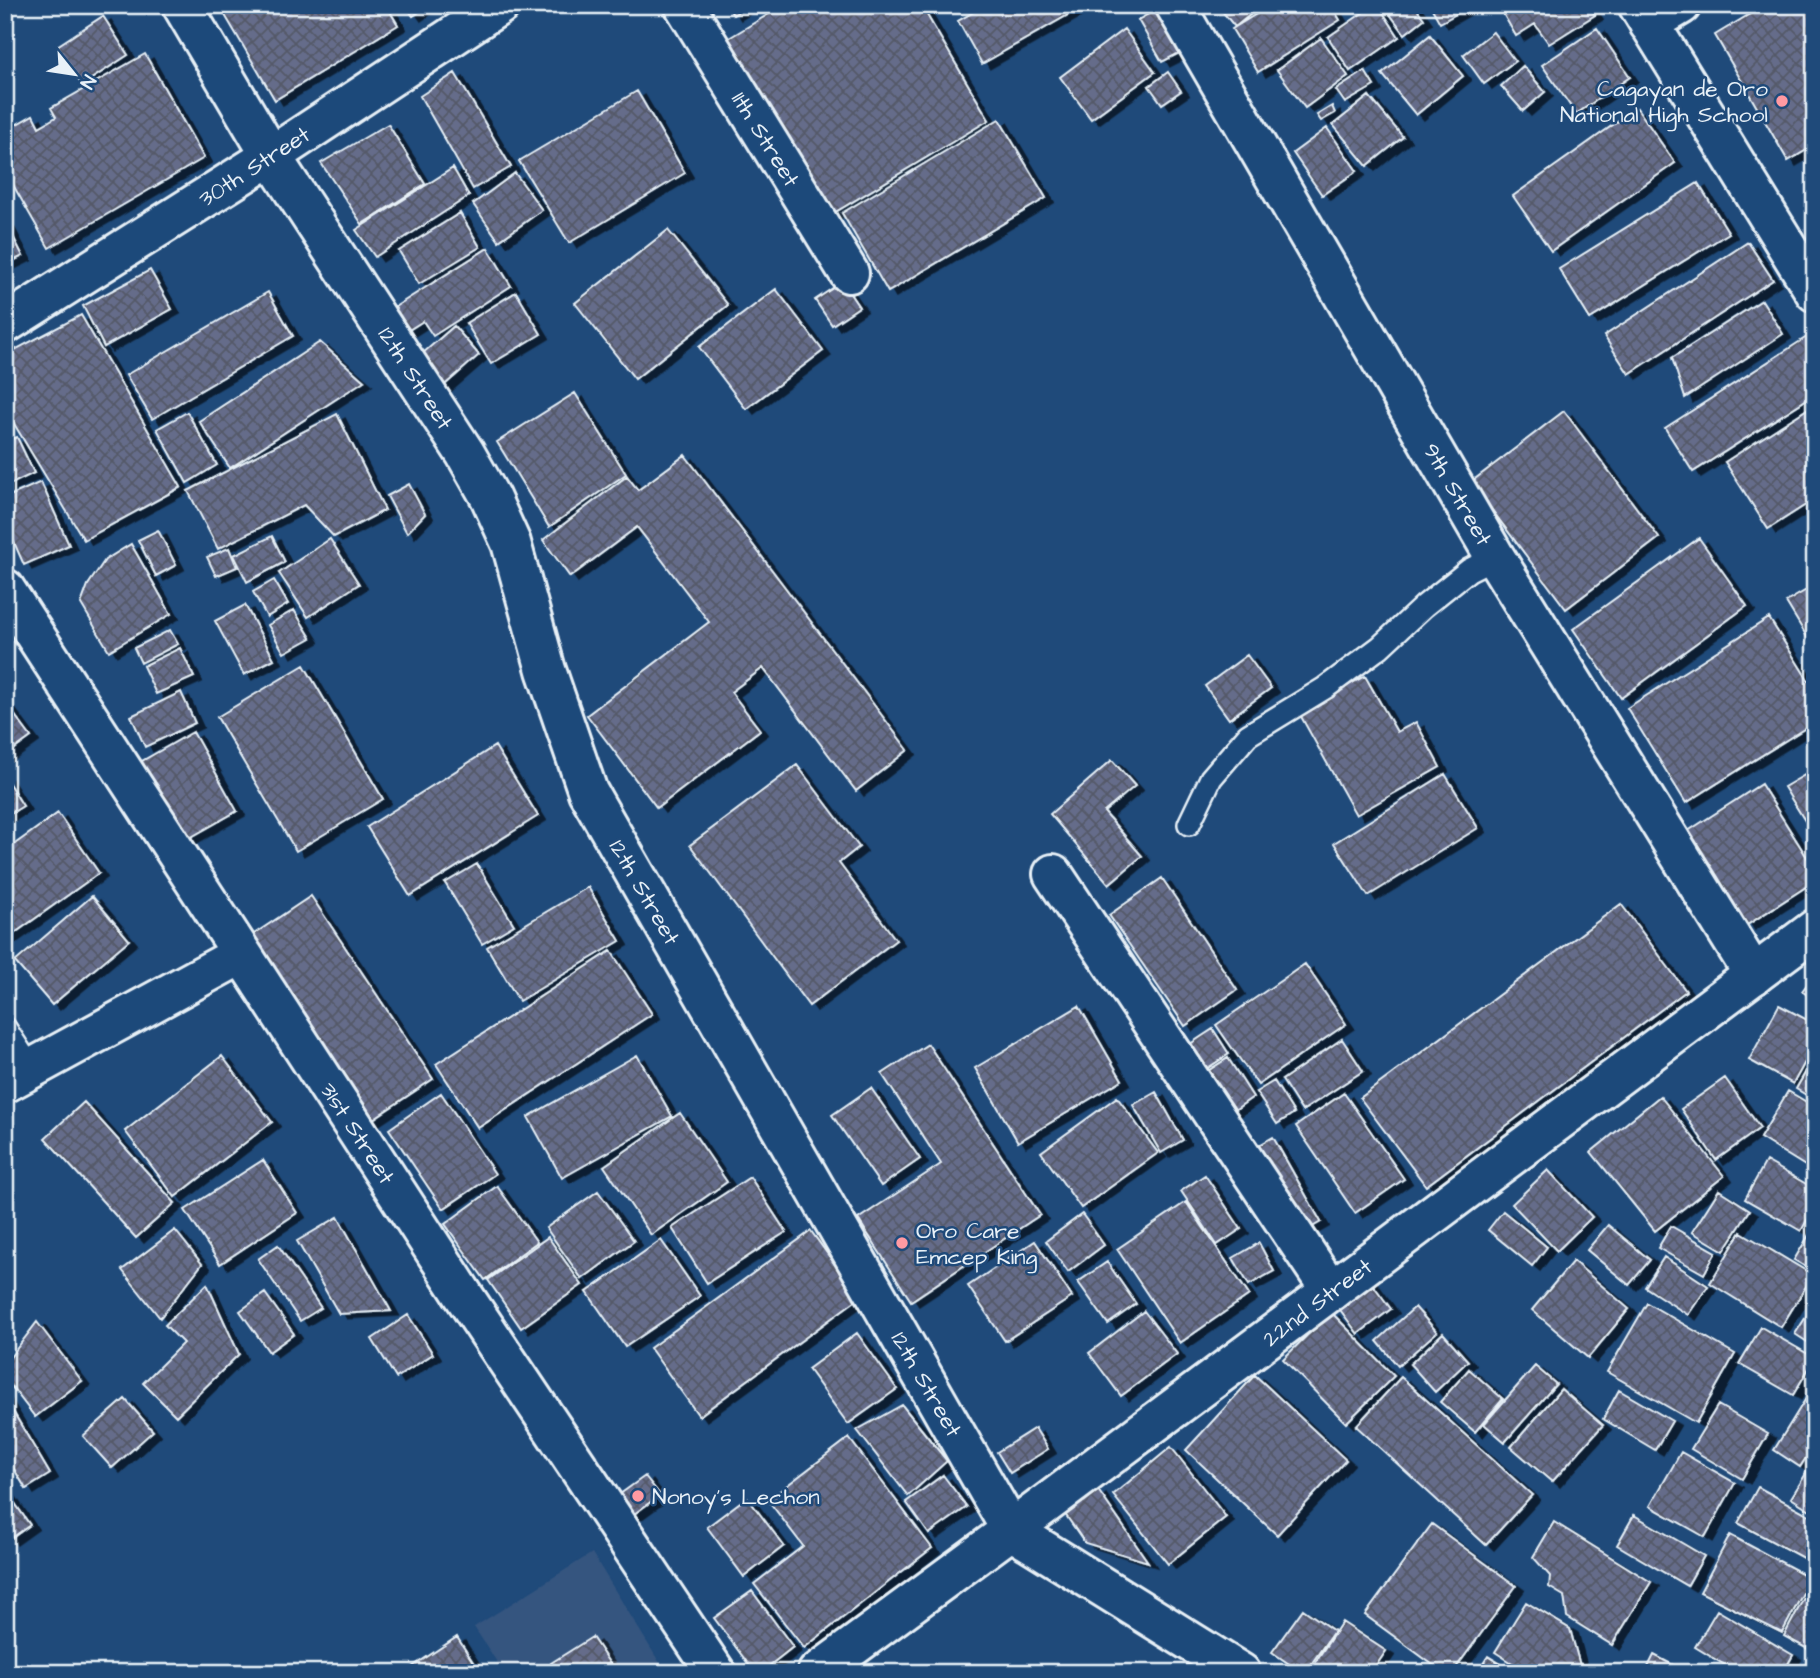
<svg xmlns="http://www.w3.org/2000/svg" width="1820" height="1678" font-family="'Architects Daughter',sans-serif">
<style>
.built{fill:#34547f}
.building{fill:url(#building-cross-hatch);stroke:#e8f1f8;stroke-width:2;filter:url(#shadow)}
.lines{fill:none;stroke-linecap:round;stroke-linejoin:round}
.service-casing{stroke:#e8f1f8;stroke-width:26}
.minor-casing{stroke:#e8f1f8;stroke-width:44}
.tertiary-casing{stroke:#e8f1f8;stroke-width:44}
.service{stroke:#1f4a7a;stroke-width:21}
.minor{stroke:#1f4a7a;stroke-width:38}
.tertiary{stroke:#1f4a7a;stroke-width:38}
.poi-dot{fill:#ff9aa2;stroke:#1f4a7a;stroke-width:2.5}
.labels{text-anchor:middle;stroke-width:5;stroke-linejoin:round;paint-order:stroke}
.poi-label{font-size:23px;fill:#e8f1f8;stroke:#1f4a7a;text-anchor:start}
.street-label{font-size:23px;fill:#e8f1f8;stroke:#1f4a7a}
</style>
<defs>
<pattern id="building-cross-hatch" width="8" height="8" patternUnits="userSpaceOnUse" patternTransform="scale(1.75)"><rect width="8" height="8" fill="#656c8a"/><path d="M0 0l8 8M0 8l8-8" fill="none" stroke="#545867"/></pattern>
<filter id="shadow"><feDropShadow dx="8" dy="4.5" stdDeviation="0" flood-color="#0009"/></filter>
</defs>
<rect width="100%" height="100%" fill="#1f4a7a"/>
<filter id="ink" filterUnits="userSpaceOnUse"><feTurbulence type="fractalNoise" baseFrequency=".0143" numOctaves="2"/><feDisplacementMap in="SourceGraphic" scale="14" xChannelSelector="R" yChannelSelector="G"/><feConvolveMatrix kernelMatrix="1 2 1 2 8 2 1 2 1" color-interpolation-filters="sRGB"/></filter>
<g filter="url(#ink)">
<path class="built" d="M592,1553l74,120h-162l-30,-46z"/>
<path class="building" d="M219,5h167l12,20 -123,75z
M405,5h24l-16,11z
M727,5h22l-16,10z
M784,5h137l68,115 -162,97 -103,-176z
M986,5h84l3,7 -91,52 -24,-43z
M1217,5h45l-27,22z
M1271,5h60l9,15 -82,52 -26,-43z
M1374,5h4l21,32 -49,34 -22,-34z
M1383,5h31l10,14 -19,15z
M1430,5h40v1l-30,17z
M1498,5h90l7,10 -46,29 -14,-20 -19,12z
M1765,5h50v140l-27,16 -73,-126z
M1163,6l24,43 -25,13 -24,-42z
M103,16l25,39 -46,30 -25,-39z
M1597,28l33,49 -54,37 -34,-49z
M1124,29l31,43 -64,47 -31,-42z
M1493,32l22,29 -31,23 -21,-29z
M1430,35l33,41 -47,39 -34,-41z
M1321,38l27,38 -43,32 -28,-38z
M145,54l59,104 -155,90 -44,-77v-40l28,-16 6,12 17,-10 -5,-9z
M1523,66l22,26 -22,19 -22,-25z
M1365,71l9,15 -29,17 -9,-13z
M1168,72l13,19 -19,13 -13,-18z
M455,73l56,94 -38,22 -53,-93z
M637,91l48,82 -116,70 -50,-82z
M1369,96l34,41 -36,29 -34,-41z
M1332,106l3,7 -14,8 -4,-6z
M1637,108l38,55 -124,88 -38,-55z
M999,119l47,79 -158,94 -46,-79z
M388,124l37,60 -63,40 -41,-61z
M1327,128l30,43 -35,24 -29,-42z
M453,168l16,28 -94,61 -19,-27z
M515,173l27,37 -43,31 -26,-37z
M1698,183l31,50 -139,86 -31,-50z
M460,213l20,34 -61,37 -20,-33z
M5,221l18,35 -18,9z
M668,230l60,75 -93,74 -60,-76z
M1748,242l25,38 -144,94 -25,-38z
M488,248l23,38 -78,50 -10,-15 -19,12 -14,-23z
M150,270l22,39 -68,38 -21,-41z
M842,282l17,25 -27,18 -17,-25z
M776,289l47,62 -77,58 -47,-62z
M268,292l25,44 -141,83 -26,-44z
M516,292l25,42 -50,30 -25,-41z
M1762,300l21,34 -98,64 -13,-40z
M81,315l100,172 -97,53 -79,-131v-54z
M454,326l25,29 -40,35 -24,-30z
M1813,333l2,3v58l-122,78 -28,-44z
M320,342l44,39 -134,87 -31,-47z
M575,393l51,81 -77,53 -52,-85z
M1815,404v95l-47,30 -43,-67z
M1564,411l95,127 -93,71 -95,-127z
M187,412l30,53 -30,18 -30,-54z
M337,414l48,96 -51,27 -30,-32 -86,44 -30,-58z
M17,437l17,36 -29,14v-45z
M685,455l223,295 -52,41 -93,-123 -32,24 29,38 -103,78 -70,-93 122,-93 -72,-95 -67,50 -27,-37 84,-64 11,14z
M41,482l28,63 -45,20 -19,-43v-24z
M409,484l16,30 -18,19 -20,-37z
M158,530l18,35 -20,11 -18,-36z
M272,536l13,26 -38,20 -13,-27z
M1699,538l48,68 -126,92 -48,-69z
M330,539l29,45 -51,33 -29,-44z
M131,544l40,70 -62,37 -28,-47 7,-19 17,-25z
M229,548l8,19 -21,9 -9,-19z
M274,580l14,24 -21,13 -14,-25z
M1815,585v65l-29,-48z
M245,605l29,54 -30,16 -29,-54z
M294,610l17,28 -27,15 -16,-28z
M1769,618l46,73v31l-129,81 -59,-95z
M170,630l8,14 -37,19 -7,-15z
M180,648l14,29 -38,17 -13,-28z
M1247,655l24,33 -42,31 -24,-33z
M304,665l79,134 -87,52 -79,-134z
M1365,676l32,56 19,-10 24,45 -84,48 -57,-102z
M181,692l14,31 -50,24 -14,-31z
M5,702l26,35 -26,19z
M193,732l44,79 -58,33 -44,-79z
M495,746l43,70 -128,80 -43,-69z
M1112,760l23,26 -31,26 38,44 -33,28 -59,-70z
M797,765l62,82 -20,16 57,77 -87,66 -119,-161z
M1815,769v68l-31,-50z
M1445,774l33,54 -110,68 -34,-53z
M5,777l18,29 -18,11z
M1761,784l54,86v11l-68,44 -59,-94z
M58,813l41,60 -94,67v-89z
M477,864l37,61 -32,19 -37,-61z
M1162,878l75,112 -52,36 -76,-111z
M588,887l32,54 -101,60 -32,-54z
M92,896l37,44 -77,65 -37,-43z
M311,896l122,183 -63,42 -122,-183z
M1621,904l65,87 -260,195 -66,-88z
M611,951l41,63 -174,114 -42,-64z
M1305,964l41,60 -88,61 -42,-60z
M1815,974v27l-13,-10z
M1779,1005l36,19v20l-22,40 -44,-24z
M1079,1006l43,74 -104,62 -43,-74z
M1213,1029l16,25 -26,17 -16,-25z
M1342,1039l21,32 -61,40 -20,-31z
M928,1044l112,171 -129,86 -53,-82 83,-55 -59,-90z
M637,1055l35,61 -110,62 -34,-61z
M222,1056l50,66 -97,75 -50,-66z
M1815,1056v44l-19,-11z
M1228,1058l25,39 -27,19 -26,-40z
M1725,1078l35,50 -44,32 -35,-51z
M1274,1081l20,32 -17,11 -21,-32z
M871,1088l49,71 -39,27 -49,-71z
M1788,1091l27,16v65l-55,-34z
M1156,1092l27,48 -22,13 -28,-48z
M441,1093l54,81 -52,35 -54,-80z
M1344,1093l60,86 -49,34 -59,-87z
M1660,1096l64,80 -69,55 -64,-79z
M1117,1097l41,56 -77,55 -40,-56z
M84,1102l91,101 -39,35 -91,-100z
M680,1113l47,69 -76,53 -47,-69z
M1273,1137l48,85 -19,11 -48,-85z
M263,1160l34,53 -77,51 -35,-54z
M1766,1161l49,28v17l-14,25 -56,-32z
M1548,1170l44,47 -35,34 -45,-47z
M1205,1175l36,54 -24,16 -36,-54z
M750,1177l36,55 -79,51 -35,-55z
M497,1186l40,56 -52,38 -40,-56z
M1719,1190l31,20 -26,41 -32,-19z
M598,1191l36,50 -52,38 -36,-51z
M1186,1202l63,93 -69,48 -63,-94z
M1503,1211l44,36 -15,19 -44,-36z
M1082,1214l22,31 -36,27 -22,-31z
M338,1217l53,94 -52,3 -42,-73z
M1608,1225l42,35 -21,25 -42,-35z
M1815,1225v47l-21,-12z
M1671,1226l45,26 -12,22 -46,-26z
M175,1230l27,34 -42,54 -38,-48z
M811,1231l48,67 -160,118 -49,-68z
M1741,1232l72,43 -32,52 -71,-44z
M548,1237l34,48 -61,43 -33,-48z
M661,1240l39,56 -75,51 -38,-55z
M1035,1241l37,56 -67,44 -37,-55z
M1259,1243l15,28 -25,14 -16,-27z
M278,1245l43,63 -21,13 -42,-62z
M1664,1257l44,29 -20,29 -43,-28z
M1573,1261l56,48 -41,49 -56,-48z
M1107,1262l29,42 -28,20 -30,-42z
M1368,1278l23,31 -33,25 -23,-31z
M207,1284l32,70 -63,62 -33,-33 40,-40 -18,-18z
M265,1293l29,41 -25,18 -29,-41z
M1647,1303l88,51 -39,69 -89,-51z
M1813,1306l2,1v40l-20,-13z
M1415,1307l22,25 -39,34 -21,-25z
M1144,1311l33,43 -56,42 -32,-43z
M1331,1312l63,64 -48,47 -63,-64z
M408,1315l25,39 -37,24 -24,-39z
M37,1322l45,59 -47,36 -30,-39v-14z
M1761,1327l54,31 -22,37 -54,-31z
M857,1333l40,56 -49,35 -40,-55z
M1443,1333l25,28 -33,31 -25,-28z
M1535,1366l21,18 -51,58 -21,-18z
M1469,1369l34,30 -28,33 -35,-30z
M1255,1375l91,85 -69,75 -91,-85z
M1401,1377l131,118 -46,50 -130,-119z
M1813,1387l2,57 -15,23 -26,-17z
M1561,1389l42,36 -51,57 -41,-35z
M1619,1390l53,31 -17,29 -52,-31z
M5,1398l45,76 -24,15 -21,-35z
M125,1399l28,32 -41,37 -29,-32z
M902,1405l45,56 -39,35 -51,-66z
M1718,1405l50,29 -26,45 -51,-30z
M1035,1428l13,21 -38,24 -13,-21z
M849,1438l83,110 -128,100 -50,-64 49,-38 -35,-46z
M1171,1447l55,70 -58,47 -55,-69z
M1681,1452l54,31 -30,54 -55,-31z
M1815,1459v54l-24,-15z
M943,1475l24,32 -38,27 -23,-32z
M645,1476l15,19 -30,22 -14,-20z
M1758,1487l57,31 -1,46 -76,-41z
M5,1489l25,36 -21,15 -4,-6z
M1098,1490l50,72 -63,-19 -20,-29z
M747,1497l37,49 -40,31 -37,-50z
M1634,1515l70,41 -17,30 -70,-41z
M1554,1522l97,60 -39,63 -45,-28 -3,-21 -15,-9 1,-11 -17,-19z
M1432,1524l84,62 -64,87h-8l-79,-58z
M1730,1535l81,43 -29,55 -82,-41z
M752,1591l41,56 -33,26h-5l-41,-55z
M1806,1594l9,4v55l-31,-17z
M1526,1602l44,27 12,44h-54l-33,-21z
M1303,1609l31,22 -29,42h-3l-30,-21z
M1717,1610l76,45 -10,18h-45l-43,-26z
M1342,1622l44,29 -15,22h-63z
M457,1637l23,36h-77z
M592,1637l24,36h-59l-6,-10z
M1654,1655l34,18h-43z
M1488,1656l28,17h-39z"/>
<g class="lines">
<g class="service-casing">
<path id="service" d="M1189,824l22,-46 37,-43 77,-47 55,-41 44,-41 45,-36 26,-13
M5,1028l26,40"/>
</g>
<g class="minor-casing">
<path id="minor" d="M684,5l165,268
M1175,5l320,552 259,418
M5,324l266,-168 229,-151
M5,589l459,707 252,377
M1053,874l278,417
M5,1083l237,-129
M817,1673l194,-143"/>
</g>
<g class="tertiary-casing">
<path id="tertiary" d="M182,5l89,151 194,297 25,44 21,46 35,127 42,122 423,738 230,143
M1638,5l177,287
M1649,24l32,-19
M1011,1530l804,-601"/>
</g>
<use href="#service" class="service"/>
<use href="#minor" class="minor"/>
<use href="#tertiary" class="tertiary"/>
</g>
</g>
<g class="poi-dot">
<circle cx="1782" cy="101" r="7"/>
<circle cx="902" cy="1243" r="7"/>
<circle cx="638" cy="1496" r="7"/>
</g>
<g class="labels">
<g class="poi-label">
<text x="1768" y="96" text-anchor="end">Cagayan de Oro<tspan x="1768" dy="26">National High School</tspan></text>
<text x="916" y="1238">Oro Care<tspan x="916" dy="26">Emcep King</tspan></text>
<text x="652" y="1504">Nonoy's Lechon</text>
</g>
<g class="street-label">
<text transform="translate(766 139) rotate(58)" y="8">11th Street</text>
<text transform="translate(254 166) rotate(-33)" y="8">30th Street</text>
<text transform="translate(416 378) rotate(57)" y="8">12th Street</text>
<text transform="translate(1458 494) rotate(60)" y="8">9th Street</text>
<text transform="translate(645 892) rotate(60)" y="8">12th Street</text>
<text transform="translate(358 1133) rotate(57)" y="8">31st Street</text>
<text transform="translate(1317 1302) rotate(-37)" y="8">22nd Street</text>
<text transform="translate(927 1384) rotate(60)" y="8">12th Street</text>
</g>
</g>
<rect width="1820" height="1678" fill="none" stroke="#1f4a7a" stroke-width="28"/>
<rect x="14" y="14" width="1792" height="1650" fill="none" stroke="#e8f1f8" stroke-width="2.5" filter="url(#ink)"/>
<g transform="translate(74 74) rotate(120)" stroke="#1f4a7a" stroke-width="5" paint-order="stroke">
<path d="M0-5L12 26L0 18L-12 26Z" fill="#e8f1f8"/>
<text y="-10" font-size="19" font-weight="bold" text-anchor="middle" fill="#e8f1f8">N</text>
</g>
</svg>
